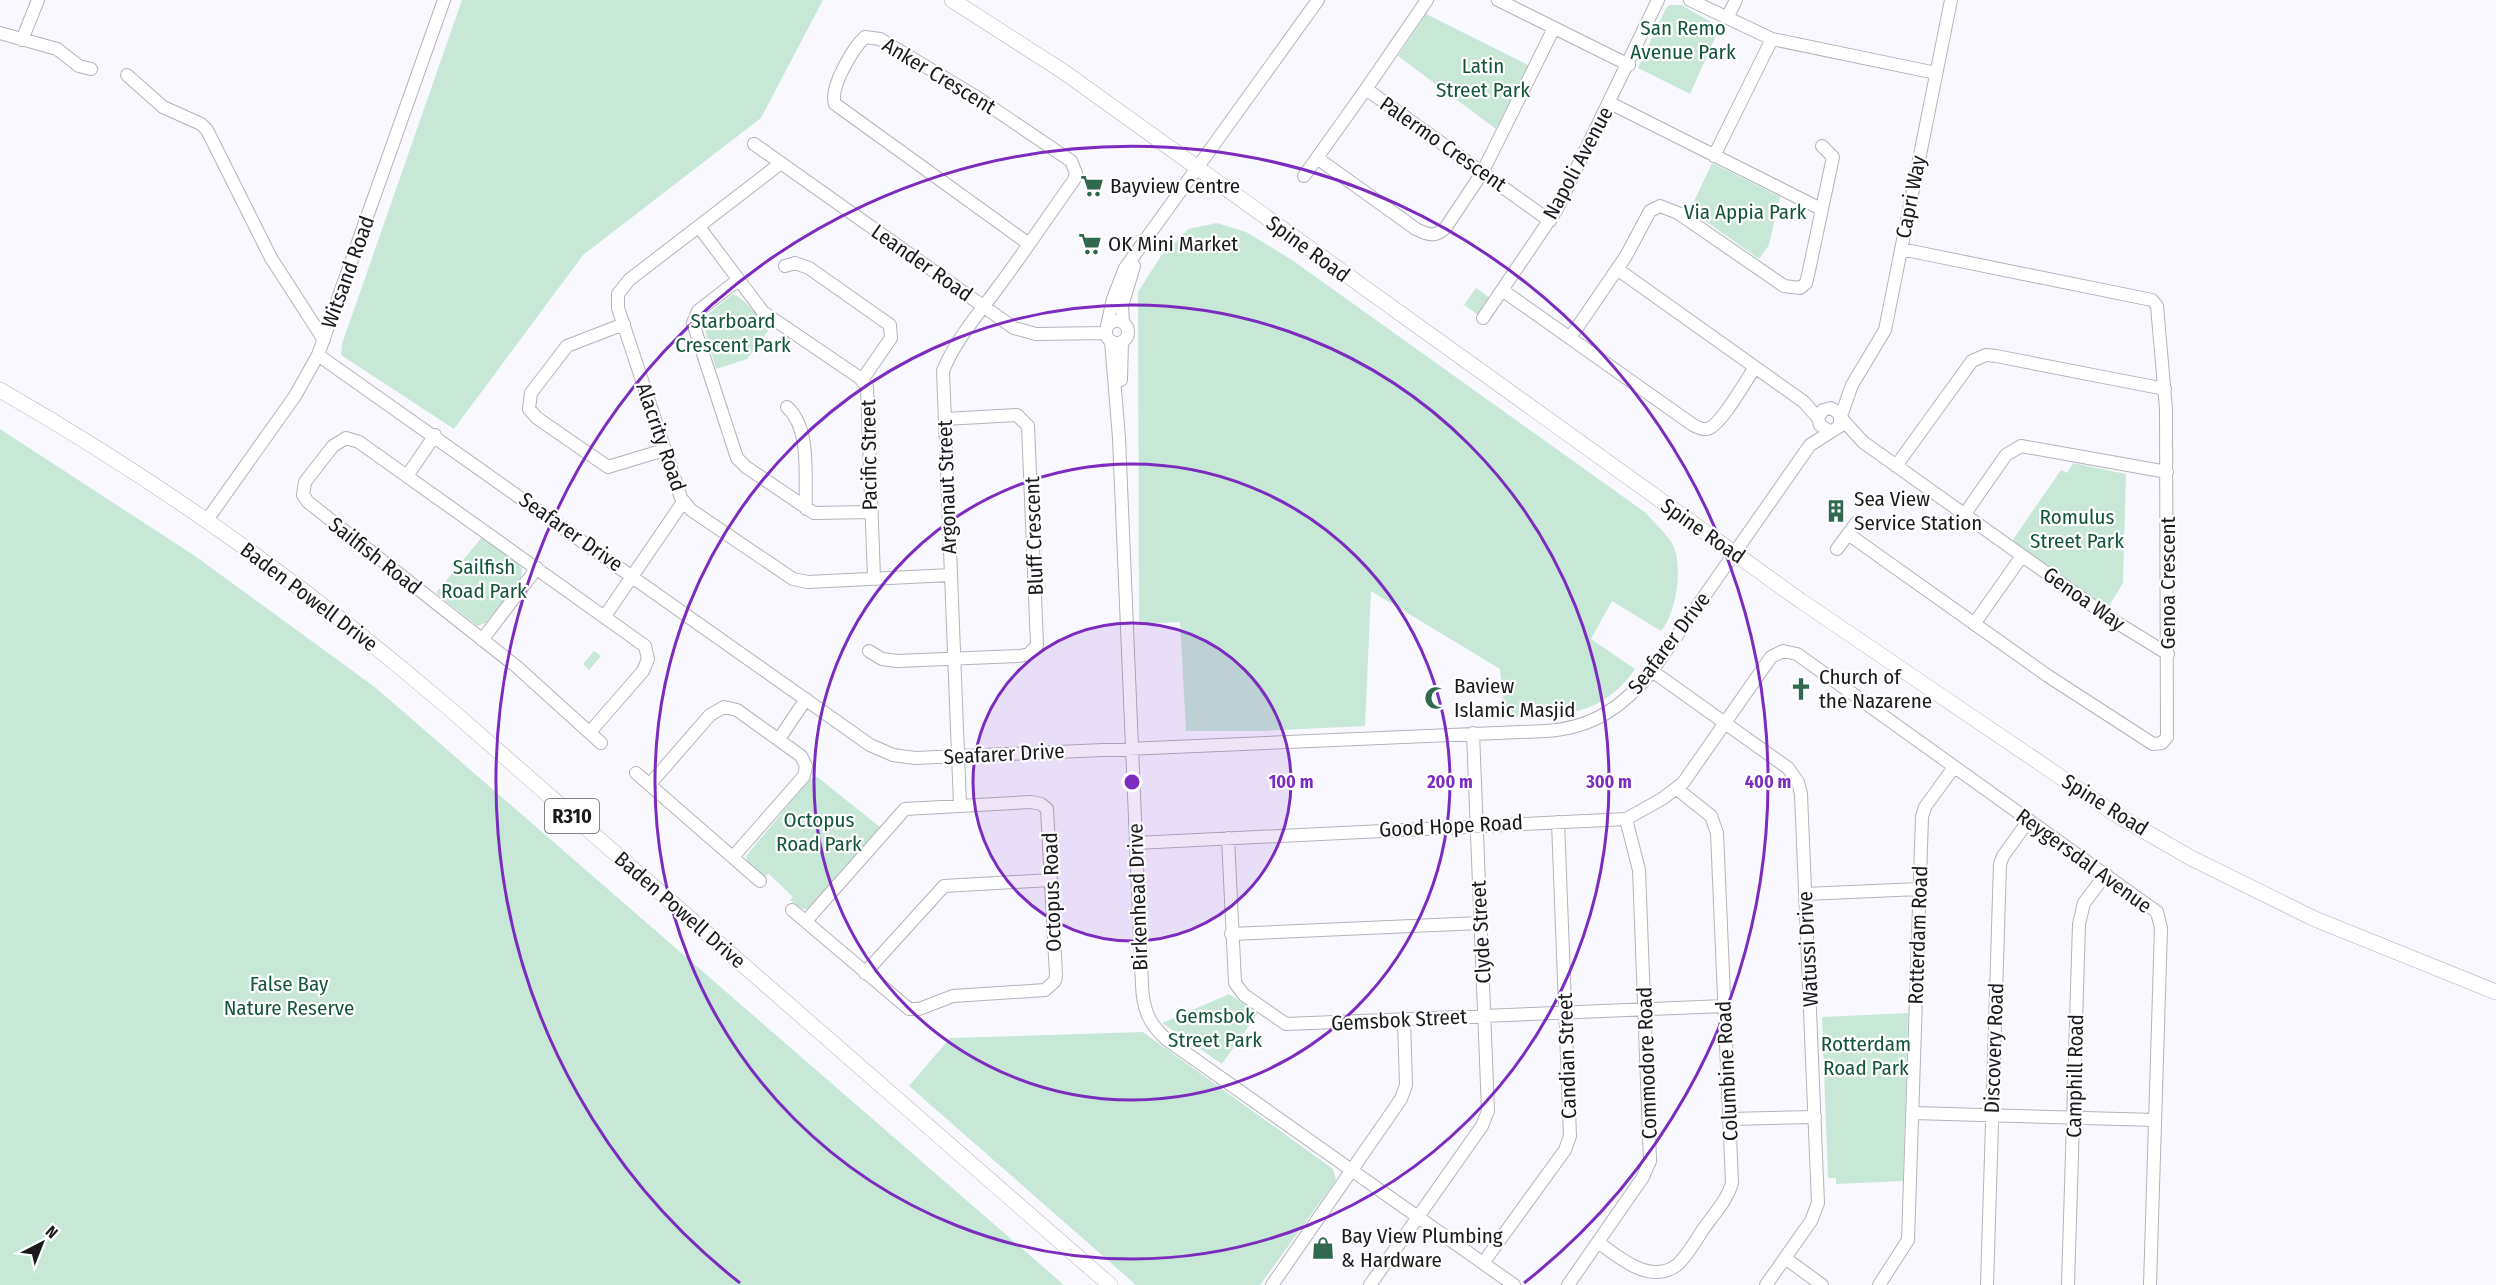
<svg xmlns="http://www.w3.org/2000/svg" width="2496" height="1285" font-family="'Fira Sans Condensed',sans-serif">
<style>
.green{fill:#c7e8d7}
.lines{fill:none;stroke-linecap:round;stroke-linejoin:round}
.minor-casing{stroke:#b4b2ba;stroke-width:14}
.major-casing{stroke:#b4b2ba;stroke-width:16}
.minor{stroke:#fff;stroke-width:12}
.major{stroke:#fff;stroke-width:15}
.ring{fill:none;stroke:#7b2cbf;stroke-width:3}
.labels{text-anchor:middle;stroke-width:4.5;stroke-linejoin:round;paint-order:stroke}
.shield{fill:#fff;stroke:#5f5e60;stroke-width:1.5}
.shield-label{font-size:20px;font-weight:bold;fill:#1a191c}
.park-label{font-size:21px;fill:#13553c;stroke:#fff}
.street-label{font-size:21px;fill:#1a191c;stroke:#fff}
.poi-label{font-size:21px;fill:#1a191c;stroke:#fff;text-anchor:start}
.centre{fill:#7b2cbf;stroke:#fff;stroke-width:3}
.ring-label{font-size:18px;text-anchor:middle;font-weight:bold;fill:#7b2cbf;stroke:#fff;stroke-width:4.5;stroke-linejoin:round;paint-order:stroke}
</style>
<rect width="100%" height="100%" fill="#f9f8ff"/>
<path class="green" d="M462,0h361l-62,118 -178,137 -129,174 -113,-74 1,-11z
M1670,5h11l39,22 -30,67 -52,-26 28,-60z
M1426,14l102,51 -32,64 -98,-73z
M1712,163l68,34 -11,48 -10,14 -69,-49z
M1217,223l29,9 46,28 354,253c8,10 26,25 29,37 7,22 1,63 -14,81l-49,-30 -21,38 44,30c-31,47 -80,50 -131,47l-4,-47 -129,-78 -6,135 -104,5h-75l-6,-109 -41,2 -1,-332 23,-36 27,-27z
M1476,288l13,9 -12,17 -13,-9z
M733,294c12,4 23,23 38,33l-24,32 -31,10 -14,-50z
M0,429l195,127 181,132 688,597h-1064z
M2073,463l53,11 -3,109 -15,25 -96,-67 49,-71 6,3z
M482,537l35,25 5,7 -1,10 -35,44 -9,3 -41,-33z
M594,651l7,5 -12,14 -6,-6z
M816,776l64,51 -70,81 -4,1 -7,-1 -9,-8 3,-3 -24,-23 -4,3 -17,-14 -2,-7 64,-77z
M1229,994l29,19 -36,51 -60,-41z
M1908,1013l-5,168 -67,3v-6h-8l-6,-161z
M1143,1032l190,137 3,11 -76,105h-124l-227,-199 41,-48z"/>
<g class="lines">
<g class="minor-casing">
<path id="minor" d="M1427,0l-61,89 184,132
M1498,0l131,65
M1690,0l82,39 164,34
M1727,18l9,-18
M0,33l57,16 22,17 12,3
M22,40l16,-40
M127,75l36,32 38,17 6,6 64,128 53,82
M1610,103l211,106
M754,144l260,184 22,6 70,-1
M1714,156l58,-117
M1317,158l99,71c12,6 20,9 30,-2l36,-54 72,-145
M781,163l-152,117 -11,14v14l63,190 10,12 102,69 15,3 142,-7
M1304,176l62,-87
M699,227l64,85 97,66 7,9 7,191
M785,266l10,-3 14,5 81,57 1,13 -29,42
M1617,269l187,133 14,16
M738,280l-40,31 -5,12 44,135 9,9 68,46 57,-1
M1502,290l68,48
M1483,318l74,-109 101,-209
M1106 332a11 11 0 1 1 22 0a11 11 0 1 1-22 0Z
M1123,322l-1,-16 12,-40
M624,324l-57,22 -36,47 -2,16 8,9 71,49 56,-17
M1107,326l6,-27 12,-31 193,-268
M1111,341l8,97 23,547c1,23 6,38 24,54l348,246
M318,355l552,390 23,10 22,3 631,-27c47,-3 77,-24 106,-60l158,-226 30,-19v-12l-9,-6 -8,2 -5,8 2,7 9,6
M1755,367c-8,12 -35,60 -48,62 -5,1 -10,-2 -14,-4l-123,-87 56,-82 24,-45 10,-5 18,7 106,73 16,2 6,-5 2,-8 25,-118 -11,-11
M1121,380l1,-38
M787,407c25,23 17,71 19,102
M1841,416l11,-31 33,-55 66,-330
M1842,419l21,23 248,177 57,35
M1896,466l76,-105 14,-6 10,1 169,33
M407,476l28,-41
M1964,515l42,-60 15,-9 146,26
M207,520l88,-124 23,-41 126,-355
M1848,534l200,142 105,68 9,-1 5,-6 -1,-328 -9,-103 -5,-6 -251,-51
M1837,549l20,-27
M605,616l78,-114
M1974,624l48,-68
M482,640l55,-72
M869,651l13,8 15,2 123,-5 9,-2 8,-9 -9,-219 -11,-11 -72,4
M1652,671l136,97 10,14 3,12 17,409 -7,18 -45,64
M590,732l53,-61 5,-12 -3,-13 -286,-204 -13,-4 -13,8 -28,36 -2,13 5,7 209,165 84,76
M779,739l27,-40
M636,773l124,108
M650,784l60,-69 14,-8 13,3 64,46 5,10 -2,10 -71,81
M960,805l-17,-434c12,-31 37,-59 56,-85 26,-35 50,-71 75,-106l2,-7 -5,-12 -93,-63 -98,-59 -15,-2c-12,11 -36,51 -30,67l194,140
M1228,838l7,145 9,12 42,29 438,-18
M1136,843l490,-24 36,-20 21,-16 88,-126 12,-6 14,3 360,258 4,16 -11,357
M1805,894l114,-5
M792,910l117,99h10l34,-13 92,-6 10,-9 1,-6 -9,-166 -6,-5 -10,-2 -126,7 -99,112
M1231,934l249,-11
M865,973l79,-87 107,-6
M1913,1113l242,7
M1729,1119l86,-2
M1598,1242c21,16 53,43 79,23 10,-9 18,-23 25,-34 10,-15 25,-30 30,-48l-15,-350 -6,-17 -34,-27
M1785,1258l37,27
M1483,1263l82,-113 5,-14 -12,-314
M1272,1285l129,-186 5,-14 -2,-65
M1370,1285l112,-159 6,-15 -15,-378
M1568,1285l75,-108 7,-16 -11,-291 -13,-51
M1879,1285l29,-45 14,-423 3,-10 29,-40
M1987,1285l13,-421 3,-8 26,-36
M2068,1285l11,-361 5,-21 22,-29"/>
</g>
<g class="major-casing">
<path id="major" d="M952,0l112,72 737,529 314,213 76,44 124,61 181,73
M0,390c160,92 311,199 451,320l659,575"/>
</g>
<use href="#minor" class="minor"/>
<use href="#major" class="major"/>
</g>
<circle cx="1132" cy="782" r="159" fill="#7b2cbf" fill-opacity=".12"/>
<g class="ring">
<circle cx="1132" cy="782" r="159"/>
<circle cx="1132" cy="782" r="318"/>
<circle cx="1132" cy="782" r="477"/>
<path d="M740 1283A636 636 0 1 1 1524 1283"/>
</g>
<defs>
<g id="supermarket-bare" transform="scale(1.8)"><path d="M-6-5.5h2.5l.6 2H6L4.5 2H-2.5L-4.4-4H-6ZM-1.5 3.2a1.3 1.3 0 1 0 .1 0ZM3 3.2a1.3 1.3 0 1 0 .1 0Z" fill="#306850" stroke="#fff" stroke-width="2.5" paint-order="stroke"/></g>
<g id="building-bare" transform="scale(1.8)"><path d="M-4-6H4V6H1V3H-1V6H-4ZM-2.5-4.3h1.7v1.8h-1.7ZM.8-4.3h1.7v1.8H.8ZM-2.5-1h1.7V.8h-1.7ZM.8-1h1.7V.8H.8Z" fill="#306850" stroke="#fff" stroke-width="2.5" paint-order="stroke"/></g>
<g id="church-bare" transform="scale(1.8)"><path d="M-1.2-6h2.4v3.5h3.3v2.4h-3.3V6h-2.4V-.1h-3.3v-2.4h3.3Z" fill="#306850" stroke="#fff" stroke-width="2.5" paint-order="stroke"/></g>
<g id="mosque-bare" transform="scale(1.8)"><path d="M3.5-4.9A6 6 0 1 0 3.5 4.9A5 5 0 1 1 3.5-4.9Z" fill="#306850" stroke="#fff" stroke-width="2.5" paint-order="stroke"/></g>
<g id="shop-bare" transform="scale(1.8)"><path d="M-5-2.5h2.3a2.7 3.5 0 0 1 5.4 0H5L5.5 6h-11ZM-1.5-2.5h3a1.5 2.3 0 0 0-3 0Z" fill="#306850" stroke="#fff" stroke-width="2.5" paint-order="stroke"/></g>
</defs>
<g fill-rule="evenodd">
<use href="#supermarket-bare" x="1092" y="186"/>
<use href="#supermarket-bare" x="1090" y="244"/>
<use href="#building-bare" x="1836" y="511"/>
<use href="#church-bare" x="1801" y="689"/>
<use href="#mosque-bare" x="1436" y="698"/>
<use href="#shop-bare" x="1323" y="1248"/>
</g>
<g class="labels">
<rect class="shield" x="545" y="799" width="54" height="34" rx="4.5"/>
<g class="shield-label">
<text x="572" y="823">R310</text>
</g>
<g class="park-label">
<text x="1683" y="35">San Remo<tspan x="1683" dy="24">Avenue Park</tspan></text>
<text x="1483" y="73">Latin<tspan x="1483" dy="24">Street Park</tspan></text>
<text x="1745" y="219">Via Appia Park</text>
<text x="733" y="328">Starboard<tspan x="733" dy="24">Crescent Park</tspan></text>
<text x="2077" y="524">Romulus<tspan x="2077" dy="24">Street Park</tspan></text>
<text x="484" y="574">Sailfish<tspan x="484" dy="24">Road Park</tspan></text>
<text x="819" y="827">Octopus<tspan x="819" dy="24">Road Park</tspan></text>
<text x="289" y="991">False Bay<tspan x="289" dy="24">Nature Reserve</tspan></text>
<text x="1215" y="1023">Gemsbok<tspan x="1215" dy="24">Street Park</tspan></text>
<text x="1866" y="1051">Rotterdam<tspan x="1866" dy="24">Road Park</tspan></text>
</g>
<g class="street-label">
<text transform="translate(939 76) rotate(31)" y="7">Anker Crescent</text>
<text transform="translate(1443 144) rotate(35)" y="7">Palermo Crescent</text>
<text transform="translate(1578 163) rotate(-62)" y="7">Napoli Avenue</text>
<text transform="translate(1911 197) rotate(-79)" y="7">Capri Way</text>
<text transform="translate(1308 249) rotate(36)" y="7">Spine Road</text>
<text transform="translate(922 263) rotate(35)" y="7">Leander Road</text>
<text transform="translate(348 272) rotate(-70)" y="7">Witsand Road</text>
<text transform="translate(661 437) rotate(71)" y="7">Alacrity Road</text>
<text transform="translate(869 455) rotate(-91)" y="7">Pacific Street</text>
<text transform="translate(947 487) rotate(-92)" y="7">Argonaut Street</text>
<text transform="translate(1703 531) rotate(35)" y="7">Spine Road</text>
<text transform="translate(571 532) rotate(35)" y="7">Seafarer Drive</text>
<text transform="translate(1034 536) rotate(-92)" y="7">Bluff Crescent</text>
<text transform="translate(375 556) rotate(38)" y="7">Sailfish Road</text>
<text transform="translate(2168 583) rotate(-90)" y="7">Genoa Crescent</text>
<text transform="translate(309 597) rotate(37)" y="7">Baden Powell Drive</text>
<text transform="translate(2084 599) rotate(35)" y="7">Genoa Way</text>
<text transform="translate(1669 643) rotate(-53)" y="7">Seafarer Drive</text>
<text transform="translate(1004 754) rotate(-3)" y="7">Seafarer Drive</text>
<text transform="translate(2105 805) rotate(32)" y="7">Spine Road</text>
<text transform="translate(1451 826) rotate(-3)" y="7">Good Hope Road</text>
<text transform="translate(2084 861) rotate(36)" y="7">Reygersdal Avenue</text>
<text transform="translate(1052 892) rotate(-92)" y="7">Octopus Road</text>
<text transform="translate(1138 897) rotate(-92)" y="7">Birkenhead Drive</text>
<text transform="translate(680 910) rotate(41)" y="7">Baden Powell Drive</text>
<text transform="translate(1481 932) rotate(-93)" y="7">Clyde Street</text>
<text transform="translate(1918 935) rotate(-88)" y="7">Rotterdam Road</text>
<text transform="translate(1808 949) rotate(-93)" y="7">Watussi Drive</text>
<text transform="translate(1399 1020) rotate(-3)" y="7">Gemsbok Street</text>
<text transform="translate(1994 1048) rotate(-88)" y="7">Discovery Road</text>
<text transform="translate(1567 1056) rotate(-92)" y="7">Candian Street</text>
<text transform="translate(1647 1063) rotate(-92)" y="7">Commodore Road</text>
<text transform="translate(1727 1071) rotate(-93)" y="7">Columbine Road</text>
<text transform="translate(2075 1076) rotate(-89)" y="7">Camphill Road</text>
</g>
<g class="poi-label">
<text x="1110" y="193">Bayview Centre</text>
<text x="1108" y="251">OK Mini Market</text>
<text x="1854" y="506">Sea View<tspan x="1854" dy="24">Service Station</tspan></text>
<text x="1819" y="684">Church of<tspan x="1819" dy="24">the Nazarene</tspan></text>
<text x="1454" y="693">Baview<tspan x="1454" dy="24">Islamic Masjid</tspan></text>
<text x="1341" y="1243">Bay View Plumbing<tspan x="1341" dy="24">&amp; Hardware</tspan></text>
</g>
</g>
<circle cx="1132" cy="782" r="9" class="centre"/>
<g class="ring-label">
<text x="1291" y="788">100 m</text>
<text x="1450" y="788">200 m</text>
<text x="1609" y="788">300 m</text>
<text x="1768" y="788">400 m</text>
</g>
<g transform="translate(42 1243) rotate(42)" stroke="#ffffff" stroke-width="4.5" paint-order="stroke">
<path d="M0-4.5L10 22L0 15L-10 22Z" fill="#1a191c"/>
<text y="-9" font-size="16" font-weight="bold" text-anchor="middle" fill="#1a191c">N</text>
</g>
</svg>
